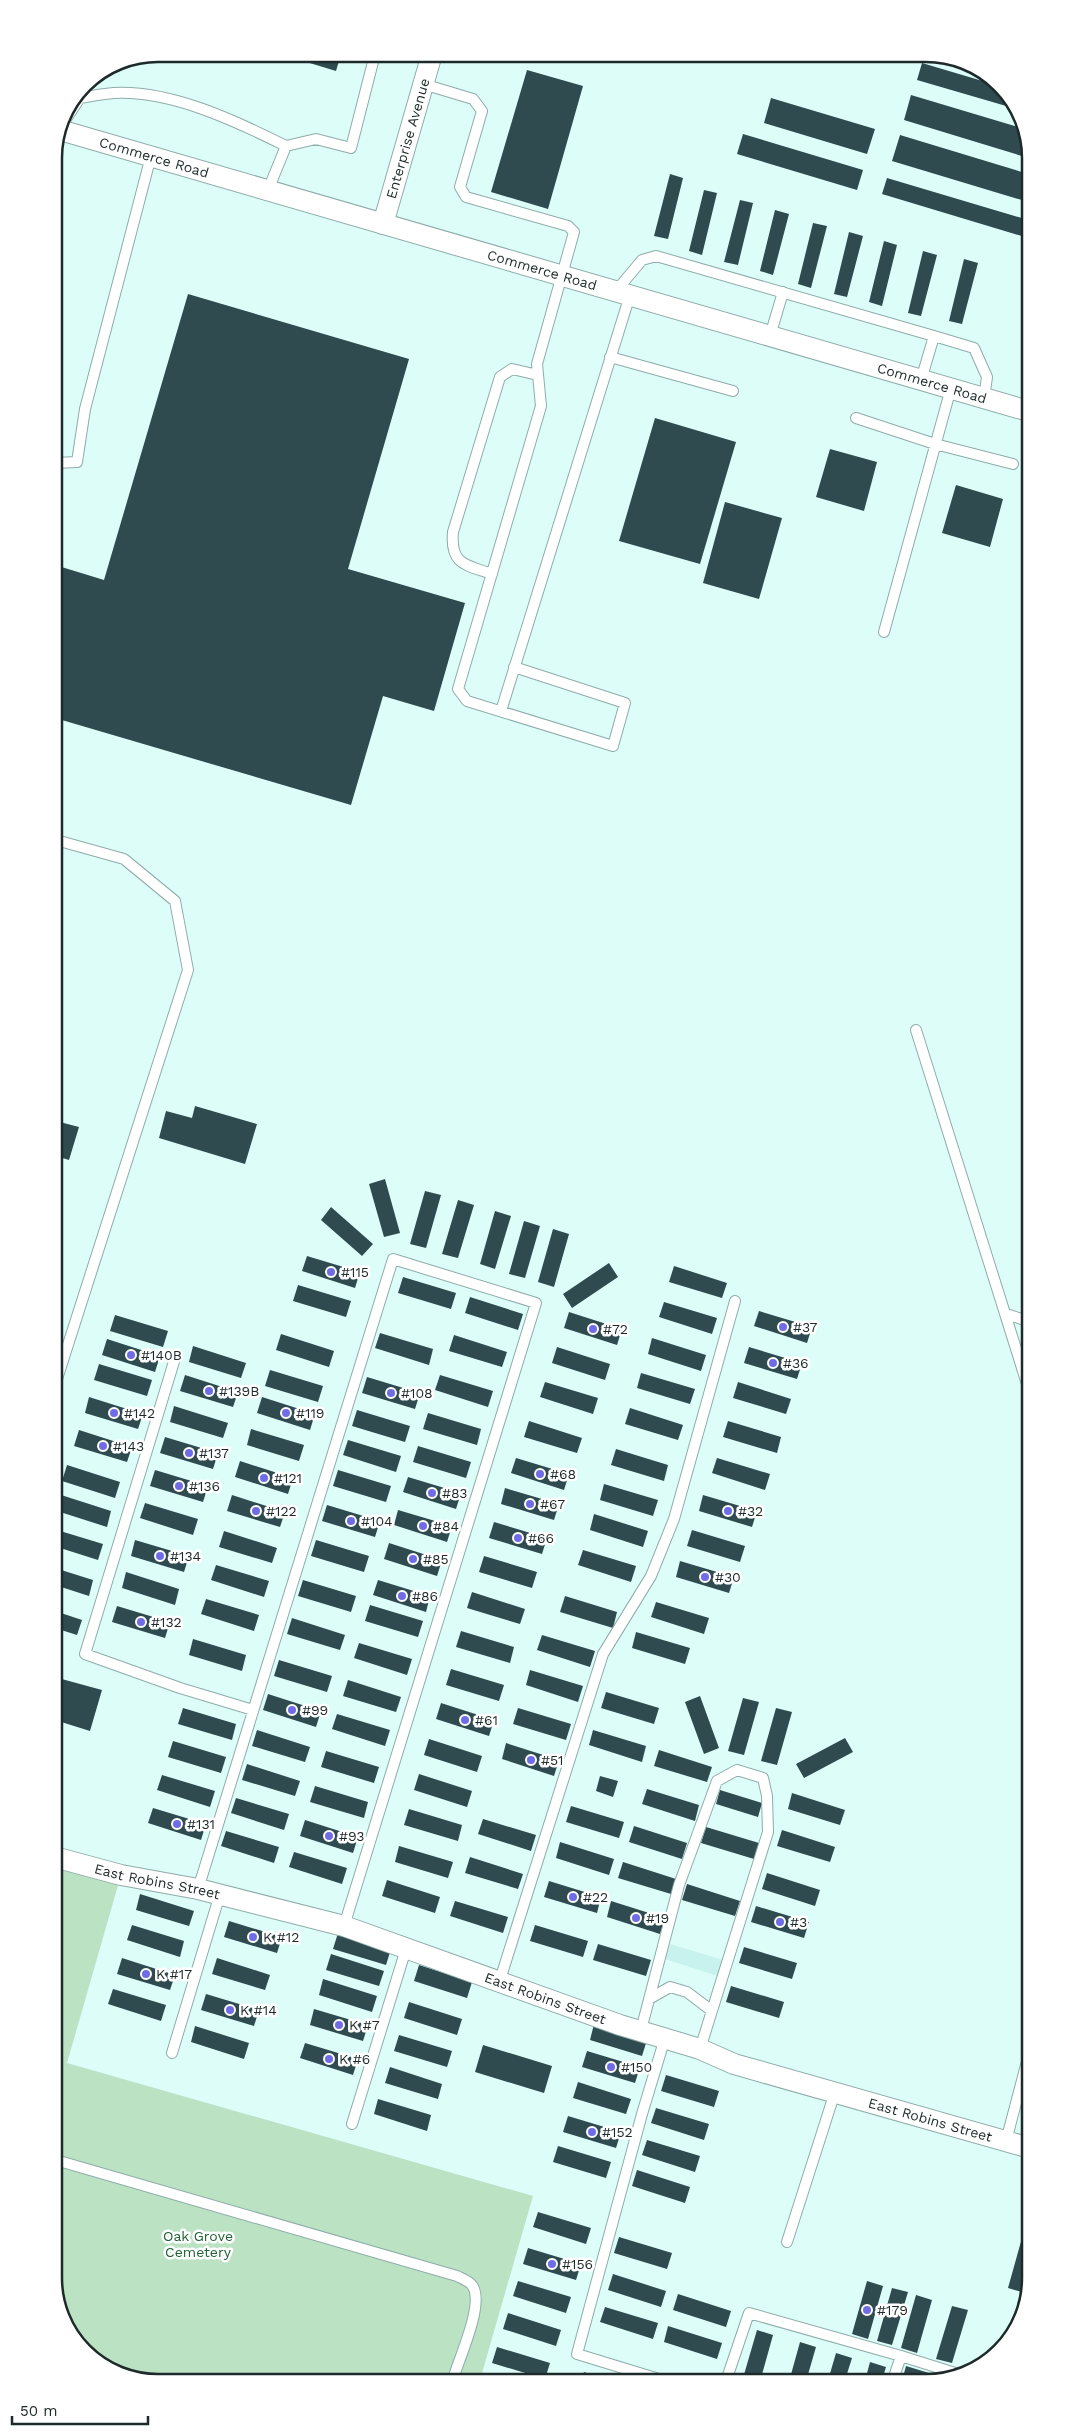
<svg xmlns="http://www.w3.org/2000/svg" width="1084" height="2436" font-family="'Work Sans',sans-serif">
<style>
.built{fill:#c8f2ed}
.green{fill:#bbe2c3}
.building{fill:#2f4b4f}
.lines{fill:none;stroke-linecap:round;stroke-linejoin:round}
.service-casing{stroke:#8eaca9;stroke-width:12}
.minor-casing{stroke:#8eaca9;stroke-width:22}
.service{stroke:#fff;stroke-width:10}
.minor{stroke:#fff;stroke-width:20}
.poi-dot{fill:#706ce6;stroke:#fff;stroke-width:2}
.labels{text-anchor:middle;stroke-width:5;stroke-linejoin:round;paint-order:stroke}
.street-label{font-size:14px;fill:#1e2a29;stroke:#fff}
.poi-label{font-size:14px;fill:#1e2a29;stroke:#fff;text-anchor:start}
.park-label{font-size:14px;fill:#1f6135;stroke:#fff}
.rim{fill:none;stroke:#1e2a29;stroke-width:2.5}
</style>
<rect width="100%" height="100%" fill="#ddfdf9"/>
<path class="built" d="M670,1944l53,16 -5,16 -53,-17z"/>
<path class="green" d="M58,1858l63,17 -54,188 466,133 -53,184 -329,2 -56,-21 -36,-49z"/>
<path class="building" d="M280,54h61l-5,17z
M922,63l74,22 17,23 -96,-28z
M527,70l56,16 -35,123 -57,-17z
M911,95l114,34v28l-121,-37z
M771,98l104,31 -8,25 -103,-31z
M743,134l120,36 -6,20 -120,-36z
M900,135l125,38v28l-133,-40z
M670,174l13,4 -15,61 -14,-3z
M887,178l138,41v18l-143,-43z
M704,190l13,3 -15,62 -13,-4z
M740,200l13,3 -15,62 -14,-3z
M775,210l14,4 -16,61 -13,-4z
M813,223l14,3 -16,62 -13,-4z
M849,232l14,4 -16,61 -13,-3z
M884,241l13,4 -15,61 -13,-4z
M923,251l14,4 -16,61 -13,-3z
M964,259l14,4 -16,61 -13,-3z
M188,294l221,65 -61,210 117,34 -31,108 -51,-15 -32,109 -296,-87v-153l49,15z
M655,418l81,24 -36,122 -81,-23z
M830,449l47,13 -13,49 -48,-14z
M956,485l47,14 -13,48 -48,-14z
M725,502l57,16 -23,81 -56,-16z
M195,1106l62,18 -12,40 -86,-26 7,-27 26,7z
M56,1121l23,6 -10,33 -13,-4z
M385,1179l15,54 -16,4 -15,-53z
M425,1191l16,4 -15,53 -16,-4z
M458,1200l16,5 -16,53 -16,-4z
M331,1207l42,37 -11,12 -41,-36z
M495,1211l16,5 -16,53 -15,-5z
M524,1221l16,5 -15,52 -16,-4z
M553,1229l16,5 -15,53 -16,-5z
M307,1256l53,16 -5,16 -53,-17z
M609,1263l9,14 -46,31 -9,-14z
M674,1266l53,17 -5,15 -53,-16z
M403,1277l53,16 -5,16 -53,-16z
M298,1285l53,16 -5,16 -53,-16z
M470,1297l53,17 -5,16 -53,-17z
M664,1302l53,16 -5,16 -53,-17z
M759,1311l53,16 -5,16 -53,-17z
M569,1312l53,17 -5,16 -53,-17z
M115,1315l53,16 -5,16 -53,-16z
M380,1333l53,16 -4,16 -54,-17z
M281,1334l53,17 -5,16 -53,-17z
M454,1335l53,17 -5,15 -53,-16z
M652,1338l54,17 -5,16 -53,-17z
M107,1339l53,17 -5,16 -53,-17z
M193,1346l53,17 -5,15 -52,-16z
M557,1347l53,17 -5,16 -53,-17z
M749,1347l53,16 -5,16 -53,-16z
M99,1364l53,16 -5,16 -53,-16z
M270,1370l53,16 -5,16 -53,-16z
M641,1373l54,16 -5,15 -53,-16z
M185,1375l53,17 -5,15 -53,-16z
M440,1375l53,16 -5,16 -53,-17z
M367,1377l53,16 -5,16 -53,-16z
M545,1382l53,16 -5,16 -53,-17z
M738,1382l53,17 -5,15 -53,-16z
M89,1397l54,17 -5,15 -53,-16z
M262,1397l53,17 -5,16 -53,-17z
M174,1406l54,17 -5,15 -53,-16z
M630,1408l53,17 -5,15 -53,-16z
M357,1410l53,16 -5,16 -53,-16z
M428,1413l53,16 -4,16 -54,-16z
M529,1421l53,17 -5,15 -53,-16z
M728,1421l53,16 -4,16 -54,-16z
M251,1429l53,16 -5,16 -52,-16z
M79,1430l53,17 -5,15 -53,-16z
M165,1437l53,16 -5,16 -53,-16z
M348,1440l53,16 -5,16 -53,-17z
M418,1446l53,16 -5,16 -53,-16z
M616,1449l52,16 -4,16 -53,-16z
M516,1458l53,16 -5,16 -53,-17z
M717,1458l53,16 -5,16 -53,-17z
M240,1461l53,17 -5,16 -53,-17z
M67,1465l53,17 -5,16 -53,-17z
M155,1470l53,16 -5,16 -53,-16z
M338,1470l53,16 -5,16 -53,-16z
M408,1477l53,16 -5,16 -53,-17z
M604,1484l54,16 -5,16 -53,-16z
M505,1488l54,16 -5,16 -53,-16z
M58,1494l53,17 -4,16 -50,-16z
M232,1495l53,17 -5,15 -53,-16z
M703,1495l54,16 -5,16 -53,-16z
M145,1503l53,16 -5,16 -53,-17z
M327,1505l53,16 -5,16 -53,-16z
M398,1510l54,16 -5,16 -53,-17z
M594,1514l54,17 -5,16 -53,-17z
M494,1522l53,16 -5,16 -53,-16z
M57,1530l46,14 -5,16 -41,-13z
M692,1530l53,16 -5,16 -53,-16z
M224,1531l53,17 -5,15 -53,-16z
M135,1540l54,16 -5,16 -53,-16z
M316,1540l53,16 -5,16 -53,-16z
M389,1543l53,17 -5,16 -53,-17z
M583,1550l53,16 -5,16 -53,-17z
M484,1556l53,16 -5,16 -53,-16z
M680,1561l54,16 -5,16 -53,-16z
M216,1565l53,16 -5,16 -53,-17z
M58,1569l35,11 -4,16 -31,-10z
M126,1572l53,17 -4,16 -53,-17z
M303,1580l53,16 -5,16 -53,-16z
M378,1580l52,16 -4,16 -53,-17z
M472,1592l53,17 -5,15 -53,-16z
M565,1596l52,16 -4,16 -53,-16z
M206,1599l53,16 -5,16 -53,-17z
M656,1602l53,16 -5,16 -53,-17z
M370,1605l53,16 -5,16 -53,-16z
M117,1606l53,16 -5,16 -53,-16z
M58,1612l24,8 -5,15 -19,-6z
M292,1618l53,17 -5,15 -53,-16z
M461,1631l53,16 -4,16 -54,-16z
M636,1632l54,16 -5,16 -53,-16z
M542,1635l53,16 -5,16 -53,-17z
M193,1639l53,16 -4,16 -53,-16z
M359,1643l53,16 -5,16 -53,-17z
M279,1660l53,16 -5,16 -53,-16z
M451,1669l53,16 -5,16 -53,-16z
M530,1670l53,16 -5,16 -52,-17z
M58,1678l44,12 -12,41 -32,-10z
M348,1680l53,17 -5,15 -53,-16z
M606,1692l53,16 -5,16 -53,-16z
M268,1694l53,17 -5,16 -53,-17z
M700,1696l19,52 -15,6 -19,-52z
M743,1698l16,4 -15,53 -16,-4z
M441,1703l53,17 -5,16 -53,-17z
M183,1708l53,16 -4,16 -54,-16z
M518,1708l53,16 -5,16 -53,-16z
M776,1708l16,4 -15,53 -16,-4z
M337,1714l53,16 -5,16 -53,-17z
M257,1730l53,17 -5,15 -53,-16z
M593,1730l53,16 -4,16 -53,-17z
M845,1738l8,14 -49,26 -8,-14z
M429,1739l53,17 -5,16 -53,-17z
M173,1741l53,16 -5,16 -53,-16z
M506,1743l53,17 -5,16 -52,-17z
M659,1750l53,17 -5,15 -53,-16z
M326,1751l53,16 -5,16 -53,-16z
M247,1764l53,17 -5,15 -53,-16z
M419,1774l53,17 -5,16 -53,-17z
M162,1775l53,16 -5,16 -53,-17z
M600,1776l18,5 -5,16 -17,-6z
M315,1786l53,16 -4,16 -54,-16z
M647,1789l52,16 -4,16 -53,-17z
M720,1790l42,13 -4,14 -42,-13z
M792,1793l53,17 -5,15 -52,-16z
M236,1798l53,16 -5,16 -53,-17z
M571,1806l53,16 -5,16 -53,-16z
M153,1808l53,16 -5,16 -53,-17z
M409,1809l53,16 -4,16 -54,-16z
M483,1819l53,16 -5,16 -53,-17z
M305,1820l53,17 -5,16 -53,-17z
M634,1826l53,17 -5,16 -53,-17z
M706,1827l53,16 -5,16 -53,-16z
M782,1830l53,17 -5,15 -53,-16z
M226,1831l53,16 -5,16 -53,-17z
M560,1842l54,17 -5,16 -53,-17z
M399,1846l54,16 -5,16 -53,-16z
M294,1852l53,16 -5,16 -53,-17z
M470,1857l53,17 -5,15 -53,-16z
M623,1862l53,17 -5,15 -53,-16z
M767,1873l53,17 -5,16 -53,-17z
M387,1880l53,17 -5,16 -53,-17z
M549,1881l52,16 -4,16 -53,-16z
M687,1884l53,17 -5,15 -53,-16z
M140,1894l54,17 -5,15 -53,-16z
M455,1901l53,16 -5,16 -53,-17z
M611,1901l54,17 -5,16 -53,-17z
M756,1906l53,16 -5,16 -53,-16z
M229,1921l53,16 -5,16 -53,-16z
M132,1925l52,16 -4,16 -53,-17z
M535,1925l53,16 -5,16 -53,-16z
M338,1933l53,16 -5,16 -53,-16z
M598,1944l53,16 -5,16 -53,-16z
M744,1947l53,16 -5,16 -53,-16z
M331,1954l53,17 -5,15 -53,-16z
M122,1958l53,17 -5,15 -53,-16z
M217,1958l53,17 -5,15 -53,-16z
M419,1965l53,17 -5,16 -53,-17z
M323,1979l54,17 -5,16 -53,-17z
M731,1986l53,16 -5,16 -53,-16z
M113,1989l53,16 -5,16 -53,-17z
M206,1994l53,16 -5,16 -53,-16z
M409,2002l53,17 -5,16 -53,-17z
M314,2009l54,16 -5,16 -53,-16z
M594,2024l53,16 -5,16 -52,-16z
M195,2026l54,17 -5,16 -53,-17z
M399,2035l53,16 -5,16 -53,-16z
M305,2043l53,16 -5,16 -53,-17z
M483,2045l69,21 -8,27 -69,-21z
M587,2051l53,16 -5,16 -53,-16z
M390,2067l52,17 -4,15 -53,-16z
M666,2075l53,16 -5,16 -53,-16z
M578,2082l53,17 -5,15 -53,-16z
M378,2099l53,16 -4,16 -53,-17z
M656,2108l53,16 -5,16 -53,-17z
M568,2116l53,16 -5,16 -53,-16z
M647,2140l53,16 -5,16 -53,-17z
M558,2146l53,16 -5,16 -53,-16z
M637,2170l53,17 -5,16 -53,-17z
M538,2212l53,16 -5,16 -53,-17z
M1027,2220l3,1v57l-5,15 -17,-5z
M619,2237l53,16 -5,16 -53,-16z
M528,2248l53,16 -5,16 -53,-16z
M613,2274l53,17 -5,16 -53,-17z
M518,2281l53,16 -5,16 -53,-17z
M867,2281l16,5 -15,53 -16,-5z
M892,2288l16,4 -16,53 -15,-4z
M678,2294l53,17 -5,16 -53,-17z
M916,2295l16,5 -15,53 -16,-5z
M952,2306l16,4 -16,53 -16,-4z
M605,2307l53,16 -5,16 -53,-17z
M508,2313l53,17 -5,16 -53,-17z
M668,2326l54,17 -5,16 -53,-17z
M757,2330l16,5 -12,43h-18z
M800,2342l16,5 -9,31h-17z
M497,2347l53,16 -5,16 -53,-16z
M836,2353l16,5 -6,19h-17z
M870,2362l16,5 -3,10h-17z
M906,2366l33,10v1h-36z
M584,2372l20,7h-22z"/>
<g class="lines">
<g class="service-casing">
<path id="service" d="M423,84l50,15 9,12 -22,76 6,10 102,29 6,6 -37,132 4,42 -83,283 9,12 146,45 12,-43 -111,-36
M60,128l20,-30c11,-2 23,-4 34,-5 57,-3 122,28 172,53
M268,190l18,-44 30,-7 35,9 24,-94
M616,291l26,-31 14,-4 278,80 40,12 13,29 -3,21
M770,336l13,-44
M610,357l123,34
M921,380l13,-44
M856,418l79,26 78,20
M55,463l22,-1 8,-53 66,-253
M492,574c-26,-9 -42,-9 -39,-42l47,-155 12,-8 26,6
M884,632l67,-244
M501,711l129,-416
M56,840l68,19 51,42 13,69 -131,409
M916,1030l112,357
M1006,1314l22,7
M176,1355l-91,299 95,34 73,22
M198,1889l195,-630 143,44 -192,623
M499,1983l104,-329 48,-78 23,-57 61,-218
M649,1999l21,-12 17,5 25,19
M641,2030l38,-145 38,-104 20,-11 26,8 4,18 1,36 -68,217
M172,2053l48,-159
M352,2124l54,-175
M1006,2141l24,-91
M59,2161l398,115c4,2 10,4 14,8 15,15 -10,70 -16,89l1,7
M787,2242l48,-150
M901,2356l54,17
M727,2378l22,-65 152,43 -7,21
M659,2379l-82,-25 65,-240 23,-76"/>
</g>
<g class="minor-casing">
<g id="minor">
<path id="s1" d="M60,130l965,280"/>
<path id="s2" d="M383,224l49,-170"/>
<path id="s3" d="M58,1858l63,17 77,14 146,37 276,99 80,24 34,15 296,84"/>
</g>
</g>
<use href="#service" class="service"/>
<use href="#minor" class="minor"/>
</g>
<g class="poi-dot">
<circle cx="331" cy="1272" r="5"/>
<circle cx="783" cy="1327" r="5"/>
<circle cx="593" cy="1329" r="5"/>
<circle cx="131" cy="1355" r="5"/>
<circle cx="773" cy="1363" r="5"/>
<circle cx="209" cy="1391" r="5"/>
<circle cx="391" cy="1393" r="5"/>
<circle cx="114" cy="1413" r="5"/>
<circle cx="286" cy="1413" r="5"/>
<circle cx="103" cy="1446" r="5"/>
<circle cx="189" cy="1453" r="5"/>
<circle cx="540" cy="1474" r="5"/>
<circle cx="264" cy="1478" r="5"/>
<circle cx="179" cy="1486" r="5"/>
<circle cx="432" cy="1493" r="5"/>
<circle cx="530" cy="1504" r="5"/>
<circle cx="256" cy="1511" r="5"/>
<circle cx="728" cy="1511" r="5"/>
<circle cx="351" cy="1521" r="5"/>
<circle cx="423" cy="1526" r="5"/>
<circle cx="518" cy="1538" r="5"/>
<circle cx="160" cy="1556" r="5"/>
<circle cx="413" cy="1559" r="5"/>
<circle cx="705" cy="1577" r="5"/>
<circle cx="402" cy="1596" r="5"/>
<circle cx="141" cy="1622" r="5"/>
<circle cx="292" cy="1710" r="5"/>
<circle cx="465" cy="1720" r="5"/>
<circle cx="531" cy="1760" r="5"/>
<circle cx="177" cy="1824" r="5"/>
<circle cx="329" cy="1836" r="5"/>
<circle cx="573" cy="1897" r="5"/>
<circle cx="636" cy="1918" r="5"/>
<circle cx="780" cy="1922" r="5"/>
<circle cx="253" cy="1937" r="5"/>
<circle cx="146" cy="1974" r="5"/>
<circle cx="230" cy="2010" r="5"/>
<circle cx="339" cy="2025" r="5"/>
<circle cx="329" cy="2059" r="5"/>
<circle cx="611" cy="2067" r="5"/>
<circle cx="592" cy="2132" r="5"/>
<circle cx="552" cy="2264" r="5"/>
<circle cx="867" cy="2310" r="5"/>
</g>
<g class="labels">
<g class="street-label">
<text dy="5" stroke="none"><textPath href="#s2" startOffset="89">Enterprise Avenue</textPath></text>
<text dy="5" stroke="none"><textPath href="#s1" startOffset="98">Commerce Road</textPath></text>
<text dy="5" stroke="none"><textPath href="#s1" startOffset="502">Commerce Road</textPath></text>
<text dy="5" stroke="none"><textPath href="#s1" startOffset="908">Commerce Road</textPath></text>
<text dy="5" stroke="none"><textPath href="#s3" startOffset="102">East Robins Street</textPath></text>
<text dy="5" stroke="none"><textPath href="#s3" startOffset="508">East Robins Street</textPath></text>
<text dy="5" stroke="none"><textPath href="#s3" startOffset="912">East Robins Street</textPath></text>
</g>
<g class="poi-label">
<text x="341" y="1277">#115</text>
<text x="793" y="1332">#37</text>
<text x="603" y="1334">#72</text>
<text x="141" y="1360">#140B</text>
<text x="783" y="1368">#36</text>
<text x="219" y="1396">#139B</text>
<text x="401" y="1398">#108</text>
<text x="124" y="1418">#142</text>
<text x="296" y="1418">#119</text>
<text x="113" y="1451">#143</text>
<text x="199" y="1458">#137</text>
<text x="550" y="1479">#68</text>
<text x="274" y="1483">#121</text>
<text x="189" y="1491">#136</text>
<text x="442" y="1498">#83</text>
<text x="540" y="1509">#67</text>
<text x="266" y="1516">#122</text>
<text x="738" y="1516">#32</text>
<text x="361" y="1526">#104</text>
<text x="433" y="1531">#84</text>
<text x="528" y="1543">#66</text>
<text x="170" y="1561">#134</text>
<text x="423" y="1564">#85</text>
<text x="715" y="1582">#30</text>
<text x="412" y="1601">#86</text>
<text x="151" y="1627">#132</text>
<text x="302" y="1715">#99</text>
<text x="475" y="1725">#61</text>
<text x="541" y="1765">#51</text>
<text x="187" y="1829">#131</text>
<text x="339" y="1841">#93</text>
<text x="583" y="1902">#22</text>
<text x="646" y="1923">#19</text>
<text x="790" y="1927">#3</text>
<text x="263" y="1942">K #12</text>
<text x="156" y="1979">K #17</text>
<text x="240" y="2015">K #14</text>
<text x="349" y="2030">K #7</text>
<text x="339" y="2064">K #6</text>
<text x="621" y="2072">#150</text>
<text x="602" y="2137">#152</text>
<text x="562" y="2269">#156</text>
<text x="877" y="2315">#179</text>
</g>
<g class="park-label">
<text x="198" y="2241">Oak Grove<tspan x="198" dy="16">Cemetery</tspan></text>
</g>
</g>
<path d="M0 0H1084V2436H0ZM158 62H926A96 96 0 0 1 1022 158V2278A96 96 0 0 1 926 2374H158A96 96 0 0 1 62 2278V158A96 96 0 0 1 158 62Z" fill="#fff" fill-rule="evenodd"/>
<path class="rim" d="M158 62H926A96 96 0 0 1 1022 158V2278A96 96 0 0 1 926 2374H158A96 96 0 0 1 62 2278V158A96 96 0 0 1 158 62Z"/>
<path d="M12 2416v8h136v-8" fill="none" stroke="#1e2a29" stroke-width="2.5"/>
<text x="20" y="2416" font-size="15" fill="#1e2a29" stroke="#ffffff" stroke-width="4" paint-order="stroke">50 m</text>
</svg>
